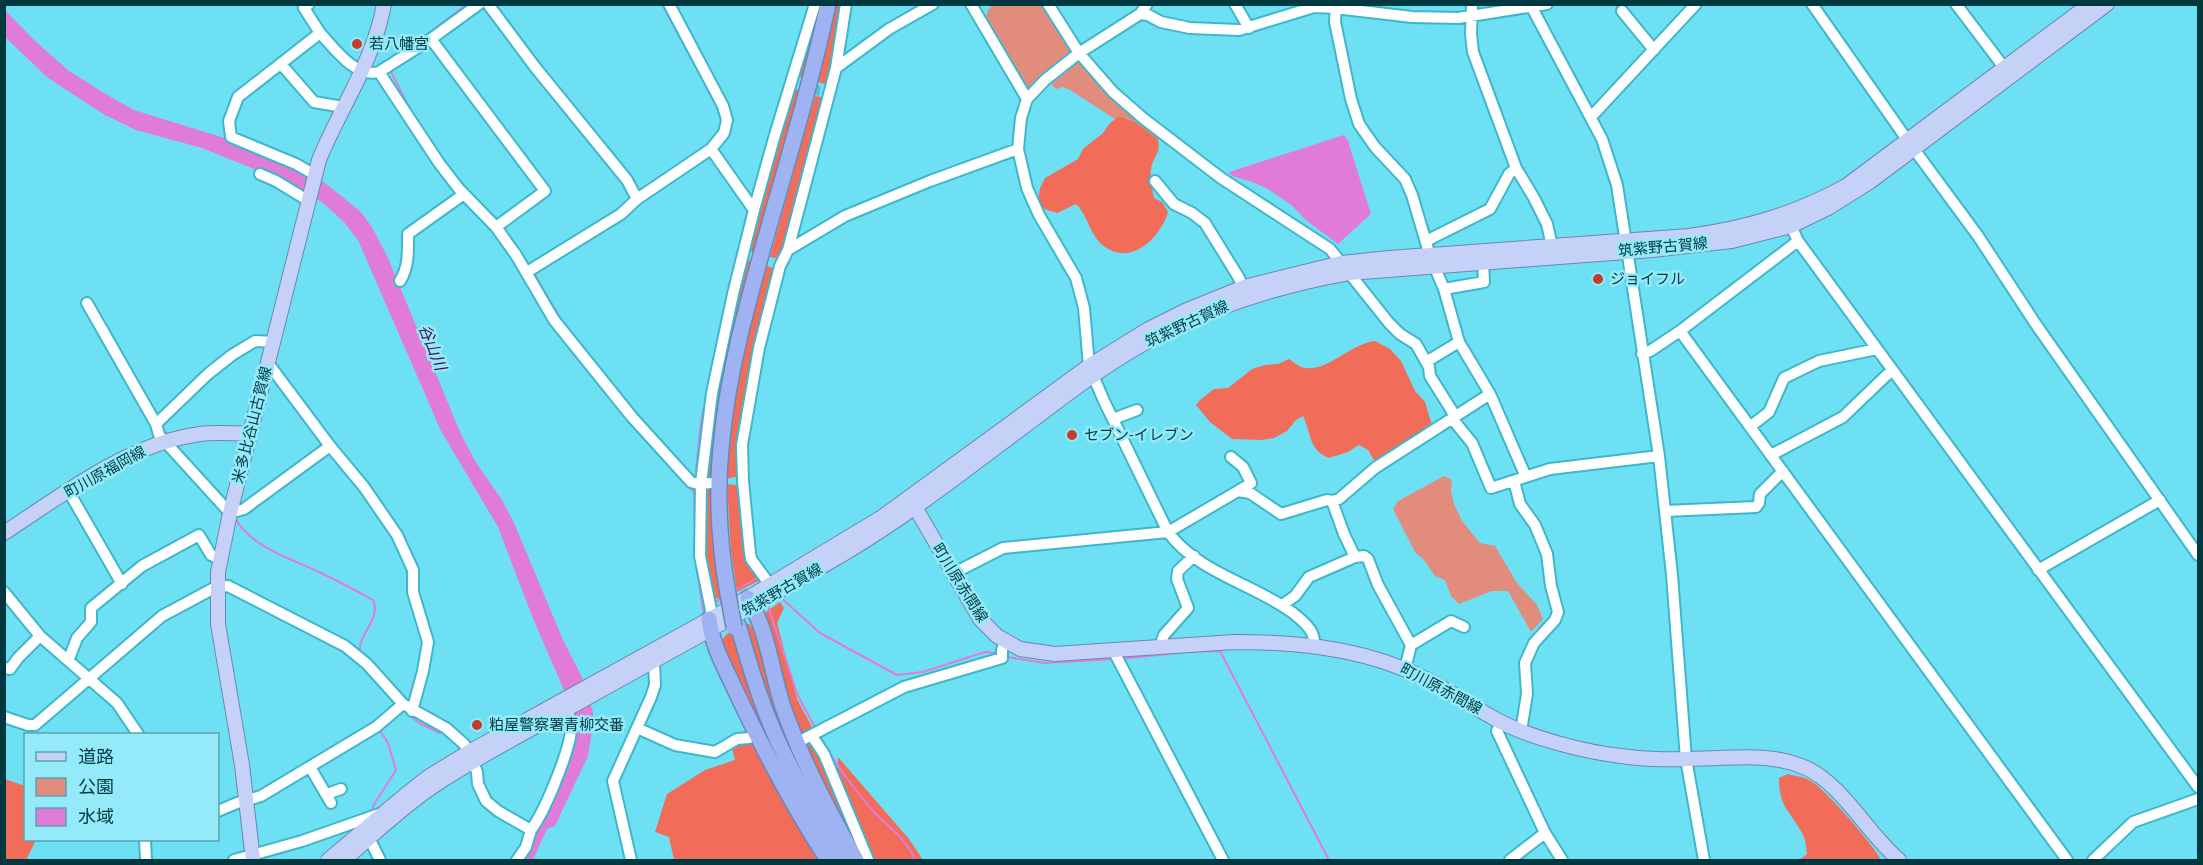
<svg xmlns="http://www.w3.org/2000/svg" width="2203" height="865" font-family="'Source Sans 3','Noto Sans JP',sans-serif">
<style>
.green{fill:#e28c7d}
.forest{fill:#f16d5a}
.water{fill:#e07cd8}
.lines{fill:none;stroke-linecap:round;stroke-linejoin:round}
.stream{stroke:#e07cd8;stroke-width:2}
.minor-tunnel{stroke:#58bfd0;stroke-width:10;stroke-dasharray:10 5;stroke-linecap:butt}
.minor-casing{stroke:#3fb7ca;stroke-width:14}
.major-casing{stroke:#6888b4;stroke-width:16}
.highway-casing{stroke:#6888b4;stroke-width:18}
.minor{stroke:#fff;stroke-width:10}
.major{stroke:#c5d1f7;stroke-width:14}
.highway{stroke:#9fb3f2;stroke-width:15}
.highway-bridge-casing{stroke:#6888b4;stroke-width:18;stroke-linecap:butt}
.highway-bridge{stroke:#9fb3f2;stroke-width:15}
.poi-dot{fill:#c73b2a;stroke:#94eaf9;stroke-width:2}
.labels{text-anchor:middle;stroke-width:5;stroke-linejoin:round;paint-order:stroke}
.poi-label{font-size:15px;fill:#023941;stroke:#94eaf9;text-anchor:start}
.street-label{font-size:15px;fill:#023941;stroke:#94eaf9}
.water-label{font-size:16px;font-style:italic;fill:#4c0d48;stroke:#94eaf9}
</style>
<rect width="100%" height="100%" fill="#6ee0f4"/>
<path class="green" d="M993,5h48l30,47 -18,14 -22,24 -5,1 -41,-70 3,-11z
M1079,61l80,75 -1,3 -23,-17 -15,-6 -5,3 -45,-29 -7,-3 -7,2 -5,-5z
M1444,476l8,4 -1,11 3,13 8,17 18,22 15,3 22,37 20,22 6,14 -12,13 -23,-41h-16l-33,13 -8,-8 -6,-16 -10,-4 -11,-16 -9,-8 -22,-43 5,-8z"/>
<path class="forest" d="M817,5h7l-18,74 -8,-3z
M835,5h8l-13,75 -6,4 -7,-3z
M795,89l8,3 -46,164 -5,-4 -4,-6 42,-153z
M815,96l6,1 3,4 -44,155 -6,2 -4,-1z
M1119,116l16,6 23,17c2,13 -1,13 -5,23 -5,11 -1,25 1,36l8,4 6,10c-7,25 -36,54 -63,35 -15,-10 -17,-32 -29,-43l-19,9 -13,-4 -6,-10 2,-11 5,-10 33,-19 5,-10 20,-16 6,-9z
M750,260l5,2 -43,217 -4,-2 -3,-6 8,-64 32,-144z
M766,265l9,4 -37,207 -11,3c2,-72 18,-145 39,-214z
M1375,341l15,8 11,12 14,30 10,11 7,23 -54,42 -10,-17 -9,-5 -11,7 -19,6c-21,-9 -17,-23 -26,-42l-7,4 -9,11 -13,7 -12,2 -30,-1 -22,-17 -14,-17 4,-5 14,-11 14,-1 24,-19 13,-4 13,-1 11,-5c3,2 8,6 12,8 24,8 50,-24 74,-26z
M717,484l5,115 -10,-1 -7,-28v-83z
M727,484l8,1 4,3 8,68 15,23 -25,13 -6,-41z
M780,602l4,6 -7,15 20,76 16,30 -10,5h-4l-10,-25 -24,-90 1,-7z
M743,624h6l8,10 92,226 -74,-134z
M733,629l29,94 21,45 53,92h-4l-61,-105 -50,-111 3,-7z
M748,735l77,125h-151l-5,-23 -14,-5 12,-38 38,-24 30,-10 -3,-12z
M801,742l12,2 4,3 44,113z
M838,757l71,82 14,21h-52l-34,-83z
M1788,774c7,2 17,3 23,7 14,8 63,64 70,79h-82l8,-6c-1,-6 -1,-14 -4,-19 -12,-24 -24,-26 -24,-57z
M5,779l20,7 1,54h10l-10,20h-21z"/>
<path class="water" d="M4,9l30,31 35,31 45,28 20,11 100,31 69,30 22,12 35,28 12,16 16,31 72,174 15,29 27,39 12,23 49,117 19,37 11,35v12l-5,32 -33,70 -8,3 -14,31h-13l5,-3 48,-138 -10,-31 -31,-72 -34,-89 -57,-96 -83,-191 -14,-18 -22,-20 -38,-21 -82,-33 -66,-18 -31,-15 -57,-37 -43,-41z
M1344,135l4,6 23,73 -33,30 -31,-23 -17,-17 -22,-15 -16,-7 -20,-6 -3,-4z"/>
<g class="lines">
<path class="stream" d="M662,4l57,106
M416,43l51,-39
M390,70l22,43
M713,159l14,22
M456,177l10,11
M503,227l27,40
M533,272l29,49
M601,386l7,10
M171,417l44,-42
M165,423l-3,5 6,7
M645,439l29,31
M191,462l34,38
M695,480l6,-59 6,-27
M688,485l6,7 1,30
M235,518c17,30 55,40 84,54 19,9 36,18 54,28 9,18 -16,35 -13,53
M696,564l7,46 4,-3
M733,592l26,-15
M779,596l41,37 77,42 26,-3 62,-20 14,1
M767,603l31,93 18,33
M712,604l11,-6
M1007,657l38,6 70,-4
M1120,659l67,-7 33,-1 109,209
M402,709l17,14 21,10
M820,736c15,28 33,52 54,76 14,15 34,28 41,48
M372,813l1,-7 23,-36 -8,-27 -8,-12"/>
<path class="minor-tunnel" d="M801,88l19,3"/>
<g class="minor-casing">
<path id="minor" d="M309,4l-5,4 16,25
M488,4l47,63 92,113 10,19
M971,4l56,95
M1048,4l31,49 34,39 31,27 77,59 109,71 59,74 11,11 16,10 13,23 1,9 22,35 2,10 18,22 19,45 59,-19 109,-13
M1147,4l-7,10 -61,39 -34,27 -18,19 -6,19 -3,31 9,39 12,27 37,63 8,30 5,58 15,35 64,131c30,41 86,52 125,81 7,6 15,11 19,20 2,4 2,9 3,13
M1235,4l14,24
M1336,4l-1,18 16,77 8,25 16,23 30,32 7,16 18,61 14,33 15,53 31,52 36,83
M1472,4l-1,30 2,18 43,116 18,30 13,26 5,22
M1530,4l72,135 15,46 42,271 13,119 14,184 18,101
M1812,4l96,137 70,95 57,87 163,232
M1956,4l53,70
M1622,11l32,39
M1140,14l8,1 13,7 29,6 49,2 75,-23 21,1 77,9 46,1 89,-14
M431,39l114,152 -49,36
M281,64l33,38 29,5
M836,68l53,-39 44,-25
M379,72l60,91 20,26 37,38 20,28 38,65 78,97 59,65 7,2 14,-1
M1591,117l105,-113
M711,149l43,61
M260,174l16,7 33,20
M315,175l-19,-11 -65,-27 -2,-16 9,-24 82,-64c15,16 35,45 59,39l52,-33 48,-35
M1155,181l19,23 18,9 13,10 34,55 7,17
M1791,226l7,15 400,546
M1426,241l64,-32 19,-35 7,-6
M788,250l57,-34 85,-35 88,-32
M527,272l94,-58 16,-15 74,-50 13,-16 3,-13 -4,-14 -54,-102
M400,281c9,-14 8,-30 8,-47l56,-40
M1444,289l40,-7 -1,-20
M87,303l69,121 3,11 71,78 14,-4 86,-63
M1680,331l387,529
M1642,354l8,-3 30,-20 118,-90
M1426,362l33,-20
M268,363l62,83 34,41 33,48 16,35v22l15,50 -5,29 -11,40
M1113,419l24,-9
M156,424l52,-50 24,-19 23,-14 18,1
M1751,426l18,-14 15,-34 35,-17 58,-12
M1771,455l72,-38 49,-47
M1231,457l12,10 8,16 -13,8
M1514,481l6,23 15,21 12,29 4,32 7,26 -3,8 -21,23 -9,20 2,31 -6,37
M69,492l53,92
M1665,511l91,-4 3,-4 1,-9 23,-23
M2038,570l122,-70
M952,574l51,-26 165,-16 70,-41 12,2 31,21 46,-14 5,1
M770,585l-19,-26 -1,-6 -7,-72 -1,-36 17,-97 21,-82 8,-16 48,-182 10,-64
M4,592l36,44 77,67 21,31
M1282,605l13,-9 14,-19 46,-20
M709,619l2,-9 -11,-54 1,-73 11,-90 21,-99 21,-84 20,-72 41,-134
M1411,645l40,-24 13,6
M1160,646l4,-11 24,-27 -11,-29 1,-8 16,-15
M1113,650l110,210
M69,659l8,-21 14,-16v-14l51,-42 57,-31 12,20 9,4
M4,668l6,1 8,-11 22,-22
M1405,669l6,-24 -33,-60 -10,-26 -4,-3 -9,1 -11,-23 -12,-33 7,-2 36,-31 115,-74
M4,717l24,8h7l127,-109 54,-29 12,-1 117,60 22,18 36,40 43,24 18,16 5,8 8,20 1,12 8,17 12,10 33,19 -5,17 -9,13
M1501,722l-4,9 48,102 17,27
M637,728l38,17 40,7 22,-13 12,-1
M812,736l12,18 44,106
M804,739l100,-52 98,-29v-8l3,-8
M310,767l21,36
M327,794l14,-5
M218,811l19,-8 24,-7 115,-69 27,-23
M531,830c14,-19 32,-65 38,-88 3,-11 2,-22 -2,-32
M369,838l11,22
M145,840l1,20
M234,860l68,-19 77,-27
M631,860l-18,-79 38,-84 4,-12 -1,-24
M1510,860l35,-27
M2093,860l40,-38 65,-23"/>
</g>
<g class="major-casing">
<path id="major" d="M911,500l69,119 17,17 23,13 35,5 179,-12c58,0 116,5 170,27 33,13 63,35 95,52 32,17 86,31 122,35 32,5 64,3 96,2 31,-1 60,-3 89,10 36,16 62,66 93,92
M4,533c60,-39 123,-89 196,-99 16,-2 33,-1 50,0
M253,860l-11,-95 -24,-141v-52l12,-59 89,-353c21,-52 55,-99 65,-156
M328,860l76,-64 24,-19 41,-25 279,-154 134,-81 207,-151 58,-36 40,-20 57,-23 97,-24 48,-5 300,-22c58,-8 106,-22 157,-50l244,-182
M344,860c29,-25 58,-53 91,-75 42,-28 88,-51 132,-76 93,-52 186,-102 278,-156 69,-41 132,-92 197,-140 36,-27 72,-54 112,-75 62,-33 127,-53 195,-65l303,-23 80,-9 59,-15 37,-18 43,-27 236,-177"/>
</g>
<g class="highway-casing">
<path id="highway" d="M728,594c-9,-51 -12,-104 -6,-155 6,-64 23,-126 40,-188 23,-82 48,-163 66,-247
M748,598c20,33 23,72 35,109 19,54 45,104 73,153
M709,619c3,28 18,52 29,77 27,57 56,112 90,164
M738,625c10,34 19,68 33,100 19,47 46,91 73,133"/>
</g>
<use href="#minor" class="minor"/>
<use href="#major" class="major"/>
<use href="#highway" class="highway"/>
<g class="highway-bridge-casing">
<path id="highway-bridge" d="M728,594l6,33"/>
</g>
<use href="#highway-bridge" class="highway-bridge"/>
</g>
<g class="poi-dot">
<circle cx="357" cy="44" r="6"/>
<circle cx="1598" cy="279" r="6"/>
<circle cx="1072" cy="435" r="6"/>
<circle cx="477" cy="725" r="6"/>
</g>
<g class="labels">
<g class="poi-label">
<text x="369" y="49">若八幡宮</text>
<text x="1610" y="284">ジョイフル</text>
<text x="1084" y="440">セブン-イレブン</text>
<text x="489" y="730">粕屋警察署青柳交番</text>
</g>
<g class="street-label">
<text transform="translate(1663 247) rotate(-5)" y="5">筑紫野古賀線</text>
<text transform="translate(1187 324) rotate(-25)" y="5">筑紫野古賀線</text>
<text transform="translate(252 425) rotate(-76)" y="5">米多比谷山古賀線</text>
<text transform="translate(105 472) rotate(-29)" y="5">町川原福岡線</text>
<text transform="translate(960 583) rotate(58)" y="5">町川原赤間線</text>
<text transform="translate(782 590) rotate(-30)" y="5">筑紫野古賀線</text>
<text transform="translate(1441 689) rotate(28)" y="5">町川原赤間線</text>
</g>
<g class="water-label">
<text transform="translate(433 347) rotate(68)" y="6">谷山川</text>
</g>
</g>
<rect width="2203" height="865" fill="none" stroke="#023941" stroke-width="12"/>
<rect x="24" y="733" width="195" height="108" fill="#94eaf9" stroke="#5aa3af" stroke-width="1.5"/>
<rect x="36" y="752" width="30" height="9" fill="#c5d1f7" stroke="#5aa3af" stroke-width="1.5"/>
<text x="78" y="763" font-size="18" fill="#023941">道路</text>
<rect x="36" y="778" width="30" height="18" fill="#e28c7d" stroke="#5aa3af" stroke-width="1.5"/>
<text x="78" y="793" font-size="18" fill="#023941">公園</text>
<rect x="36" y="808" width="30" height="18" fill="#e07cd8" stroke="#5aa3af" stroke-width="1.5"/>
<text x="78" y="823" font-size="18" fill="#023941">水域</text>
</svg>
